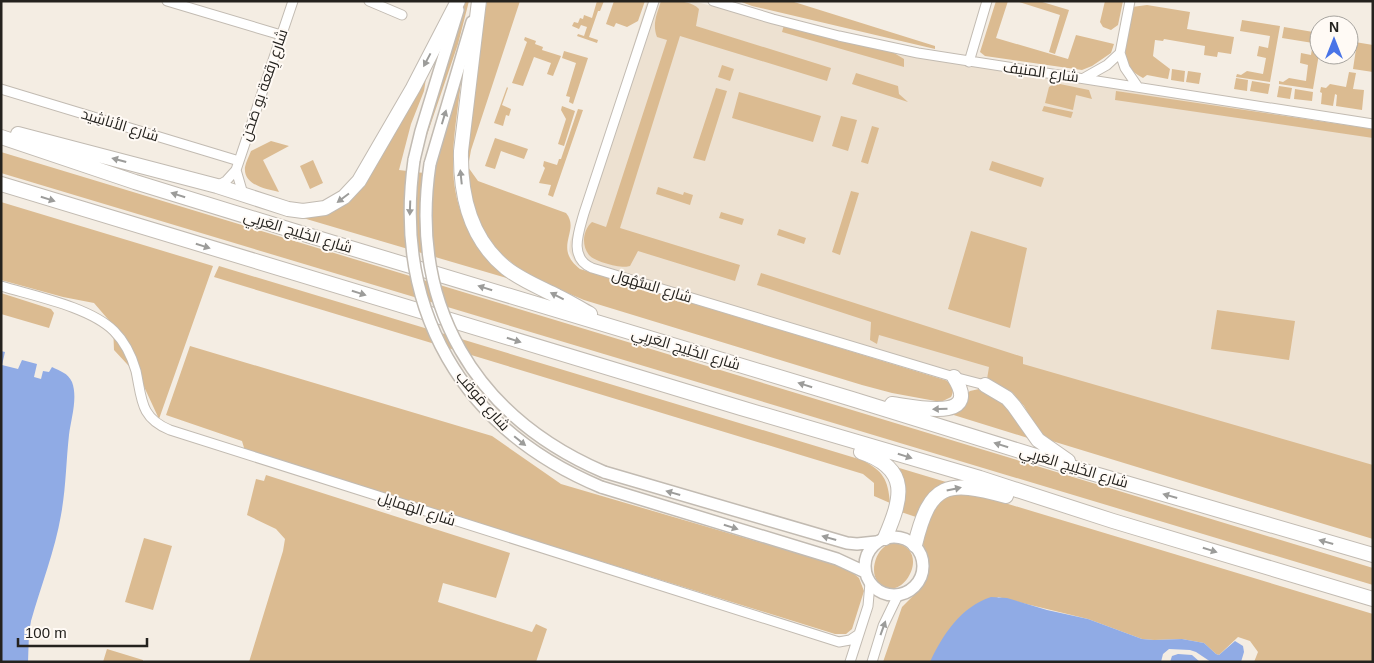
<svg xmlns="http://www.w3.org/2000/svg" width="1374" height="663" font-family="Arial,Cairo,sans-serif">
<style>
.built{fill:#ede1d1}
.green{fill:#dbbb91}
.water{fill:#90abe5}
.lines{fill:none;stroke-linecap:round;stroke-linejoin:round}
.minor-casing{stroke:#c2bbb2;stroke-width:11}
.major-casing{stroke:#c2bbb2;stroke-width:14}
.highway-casing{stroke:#c2bbb2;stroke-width:16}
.minor{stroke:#fff;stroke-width:9}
.major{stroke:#fff;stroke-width:11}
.highway{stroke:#fff;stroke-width:14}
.major-bridge-casing{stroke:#c2bbb2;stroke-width:14;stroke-linecap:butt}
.major-bridge{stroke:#fff;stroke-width:11}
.oneway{fill:#9c9c9a}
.labels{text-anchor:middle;stroke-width:4;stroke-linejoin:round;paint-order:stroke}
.street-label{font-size:15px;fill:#24221e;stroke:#fffaf5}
</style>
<rect width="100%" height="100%" fill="#f4ede3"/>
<path class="built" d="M647,1h46l190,51 490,75v379l-348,-103 -36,-25 -39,2 -369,-112 -5,-4 -7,-13 1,-9 39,-117z"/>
<path class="green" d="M465,1h4l-11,43 -42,123 10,-44z
M487,1h33l-49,149 -3,17 10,14 88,32c15,18 -14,34 14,56l365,111c7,3 10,10 6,17l-10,5 -49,-9 -30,-8 -278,-85 -38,-16 -29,-17 -23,-19 -23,-40 -7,-79z
M597,1h7l-4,10h-2l-9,26 9,3 -1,3 -20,-7 1,-2 6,2 3,-9 -6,-2 -2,4 -7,-3 2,-4 4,1 2,-5 3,1 1,-4 8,3z
M614,1h31l-7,20 -11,6 -11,-4 -2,4 -8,-3z
M661,1c13,0 30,-1 38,8l-3,17 135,42 -4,13 -147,-45 -60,192 120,37 -5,16 -97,-30 -8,15c-8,3 -35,-4 -41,-11 -8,-10 -6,-25 3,-33l14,5 61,-187 -10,-3c-5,-13 0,-23 4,-36z
M739,1h52l144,45v3l-183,-43z
M996,1h12l-12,37 72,21 8,-24 38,9 -3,9 -19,13 -10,4 -97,-14 -5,-4z
M1016,1h23l30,9 -14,44 -6,-2 11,-37z
M1105,1h18l-5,24 -7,5 -8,-3 -3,-5z
M1147,5l43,7 -3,17 47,8 -3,17 -13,-2 -1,5 -13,-2 1,-9 -41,-7 -1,2 -8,-1 -2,16 17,13 -2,10 -21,-4 -4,3c-29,-13 -15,-47 -11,-71z
M1242,20l38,6 -10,56 -34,-5 1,-3 4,1 6,-4 16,3 3,-16 -9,-2 2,-10 9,2 2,-12 -30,-5z
M784,25l110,28 10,6v8l-122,-35z
M1284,27l35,6v21l-6,35 -34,-5v-3l4,1 6,-4 17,3 2,-16 -8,-2 1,-10 10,2 2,-12 -31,-5z
M525,37l11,4 -1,3 8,3 -1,3 19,6 -8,20 -6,-2 4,-11 -17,-6 -11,29 -11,-3 15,-41 -3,-2z
M1349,41l24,4v27l-20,-3 3,-20 -7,-1z
M564,51l24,7 -15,46 -4,-2 1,-5 -4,-1 10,-33 -14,-5z
M722,65l12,4 -4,12 -12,-4z
M1172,69l13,2 -1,11 -13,-2z
M1188,71l13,2 -2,11 -13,-2z
M427,72l-3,19 -13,33 -12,46 33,4 7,-34 22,-58c-6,53 -19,104 11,153 10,15 29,31 41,45l-210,-62 34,-10 17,-11z
M1349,72l7,1 -3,16 11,1 -2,20 -26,-4 1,-11 -2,-1 -2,12 -12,-2 1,-11 -2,-1 1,-5 5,1 4,-4 16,3z
M856,73l42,13 1,8 9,8 -56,-18z
M1236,78l12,2 -1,11 -13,-2z
M1252,81l18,3 -2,10 -18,-3z
M1055,83l34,7 3,9 -16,-4 -3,15 -28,-7 4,-16z
M1279,86l13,2 -2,11 -13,-2z
M507,87l1,1 -6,17 9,4 -2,7 -3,-1 -3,11 -9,-3z
M716,88l11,3 -22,70 -12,-3z
M1295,89l18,3 -1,9 -18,-2z
M1116,91l257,38v9l-258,-38z
M739,92l82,24 -8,26 -81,-24z
M562,106l13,5 -11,35 -6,-2 8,-25 -5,-9z
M1044,106l29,6 -2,6 -29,-7z
M578,109l5,1 -30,87 -5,-2 3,-10 -12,-2 6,-15 -2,-2 1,-5 13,4 2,-6h2z
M841,116l16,4 -9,31 -16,-5z
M872,126l7,2 -11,36 -7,-2z
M495,138l33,11 -4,10 -23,-8 -6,18 -10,-3z
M271,141l18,5 -26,14 16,32c-13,-3 -36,-7 -34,-25 1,-5 4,-11 6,-16z
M1,152l1372,416v17l-1372,-412z
M313,160l10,23 -13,6 -10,-23z
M992,161l52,17 -3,9 -52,-17z
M658,187l25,8 1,-3 9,3 -3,10 -34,-11z
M851,191l8,2 -19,62 -8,-3z
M1,202l212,64 -54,153 -19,-41 -26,-28 -1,-25 -19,-22 -31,-6 -62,-17z
M721,212l23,7 -2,6 -23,-7z
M779,229l27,9 -2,6 -27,-9z
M971,231l56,17 -17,80 -62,-19z
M219,266l643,194c21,11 26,19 28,43l-16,-7v-13l-11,-9 -649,-197z
M761,273l262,84v7l350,101v74l-321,-98 -14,-10 -14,-25 -12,-14 -25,-13 2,-12 -110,-32 -2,9 -7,-4 1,-18 -114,-37z
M1,293l50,16 3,4 -5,15 -48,-14z
M1217,310l78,11 -6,39 -78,-11z
M190,346l302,90 69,48 286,84 12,10 5,13 -12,38 -6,5h-11l-590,-183 -3,-10 -76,-26z
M979,389l9,2 10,4 33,44 -87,-27 26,-21z
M896,467l50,15c-15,7 -24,19 -30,35l-15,-5z
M266,475l244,78 -14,45 -53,-15 -5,19 94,30 4,-8 11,5 -11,33h-287l34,-111 2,-12 -9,-10 -29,-14 9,-36 8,2z
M953,492l19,1 401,121v48h-119l4,-10 -8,-11 -12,-4 -19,18 -3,-1 -12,-11 -22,-4 -28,1 -12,-1 -54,-20 -90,-22 -54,65h-61l19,-55 18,-18 9,-17v-8l-7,-23 12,-36z
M144,538l28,8 -19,64 -28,-8z
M895,543c39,6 6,65 -17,39 -8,-9 -3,-28 6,-35 3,-3 7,-3 11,-4z
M107,649l36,11v2h-40z"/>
<path class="water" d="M1,351l4,1 -3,13 16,4 4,-9 15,4 -3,13 7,2 2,-8 6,1 3,-5c8,4 16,6 20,15 6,16 -1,37 -3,53 -3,27 -3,53 -8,80 -6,35 -20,71 -30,106l-2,12 -1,29h-27z
M991,597l16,1 40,12 41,9 54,20 12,1 28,-1 22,4 12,11 3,1 16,-14 8,5 1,6 -3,10h-30l-15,-10 -6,-2 -21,-1 -6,5 -2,8h-231c13,-28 31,-55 61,-65z
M1178,654l14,1 8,7h-30l2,-6z"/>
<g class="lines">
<g class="minor-casing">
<path id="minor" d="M167,1l114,34
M369,1l33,14
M654,1l-70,212c-5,18 -16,45 8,55l362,109 31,8
M713,1l60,18 66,17 79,17 455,71
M1130,1l-10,52 5,15 13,19
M969,62l18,-61
M1084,78l23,-13 13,-12
M1,89l238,72
M236,170l7,24
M217,186l9,-5 10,-11 57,-169
M1,286c33,10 89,21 113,45 11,11 18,26 22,40 6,28 4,47 34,59l669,212 11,-2 9,-6
M850,662l18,-56 2,-23
M872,662l11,-36 15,-31"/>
</g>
<g class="major-casing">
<path id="major" d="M414,160l7,-29 37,-121
M430,164l42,-142
M604,472l243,71 10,1 19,-2
M601,487l236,72 28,13
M865 566a29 29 0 1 1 58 0a29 29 0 1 1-58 0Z"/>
</g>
<g class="highway-casing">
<path id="highway" d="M479,1l-18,150c-1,44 9,88 45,117 15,12 33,19 51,28 11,5 22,12 33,18
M18,134l199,52 71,23 15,2 22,-3 19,-11 15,-16 54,-93 45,-87
M1,137l134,45 159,49 558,168 229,71 292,85
M1,184l740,224 239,70 133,43 260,78
M985,385l22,13 7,8 24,34 30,21
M892,404c23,3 91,19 62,-27
M861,452c50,17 41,46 24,86
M915,545c15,-63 32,-65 91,-49"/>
</g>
<use href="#minor" class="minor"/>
<use href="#major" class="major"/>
<use href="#highway" class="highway"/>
<g class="major-bridge-casing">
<path id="major-bridge" d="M414,160c-21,150 48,269 187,327
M430,164c-21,141 44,252 174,308"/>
</g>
<use href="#major-bridge" class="major-bridge"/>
</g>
<defs><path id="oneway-solid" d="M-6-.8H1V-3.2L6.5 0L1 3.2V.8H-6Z" transform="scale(1.25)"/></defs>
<g class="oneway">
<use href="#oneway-solid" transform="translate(427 60) rotate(118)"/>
<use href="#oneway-solid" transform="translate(444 117) rotate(-73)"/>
<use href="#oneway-solid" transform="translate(119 160) rotate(-165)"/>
<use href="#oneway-solid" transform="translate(461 177) rotate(-96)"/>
<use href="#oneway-solid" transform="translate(178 195) rotate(-163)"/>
<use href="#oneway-solid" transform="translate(343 198) rotate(143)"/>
<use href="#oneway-solid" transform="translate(48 199) rotate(17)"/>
<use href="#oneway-solid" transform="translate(410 208) rotate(92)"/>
<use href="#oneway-solid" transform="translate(203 246) rotate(17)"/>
<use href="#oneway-solid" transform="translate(485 288) rotate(-163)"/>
<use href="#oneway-solid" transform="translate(359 293) rotate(17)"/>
<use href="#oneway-solid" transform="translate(557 296) rotate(-153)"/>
<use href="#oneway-solid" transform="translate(514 340) rotate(17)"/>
<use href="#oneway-solid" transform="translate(805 385) rotate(-163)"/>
<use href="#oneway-solid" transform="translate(940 409) rotate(178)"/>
<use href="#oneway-solid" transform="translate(520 441) rotate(39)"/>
<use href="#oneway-solid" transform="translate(1001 445) rotate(-163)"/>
<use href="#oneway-solid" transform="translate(905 456) rotate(17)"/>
<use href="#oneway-solid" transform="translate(954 489) rotate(-12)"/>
<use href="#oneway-solid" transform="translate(673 493) rotate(-164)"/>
<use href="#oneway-solid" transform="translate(1170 496) rotate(-164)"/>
<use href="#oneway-solid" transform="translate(731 527) rotate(17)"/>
<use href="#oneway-solid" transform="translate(829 538) rotate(-164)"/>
<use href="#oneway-solid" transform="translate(1326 542) rotate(-164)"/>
<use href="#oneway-solid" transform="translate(1210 550) rotate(17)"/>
<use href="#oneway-solid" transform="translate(883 628) rotate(-70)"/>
</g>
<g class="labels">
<g class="street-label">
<text transform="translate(1041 72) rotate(8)" y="5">شارع المنيف</text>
<text transform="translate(264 85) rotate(-71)" y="5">شارع رِقعة بو صَحَن</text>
<text transform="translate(120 125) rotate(17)" y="5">شارع الأناشِيد</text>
<text transform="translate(298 232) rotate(17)" y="5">شارع الخَلِيج العَربِي</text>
<text transform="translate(652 286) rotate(17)" y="5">شارع السُّهُول</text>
<text transform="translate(686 349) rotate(17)" y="5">شارع الخَلِيج العَربِي</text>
<text transform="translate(483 401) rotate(49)" y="5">شارع مَوقب</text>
<text transform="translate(1074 467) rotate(17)" y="5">شارع الخَلِيج العَربِي</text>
<text transform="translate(417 509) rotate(18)" y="5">شارع الهَمايِل</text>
</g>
</g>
<rect width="1374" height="663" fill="none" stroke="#24221e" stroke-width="5"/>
<g transform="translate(1334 40)"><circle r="24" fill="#fffaf5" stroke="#a7a49f"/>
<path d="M0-4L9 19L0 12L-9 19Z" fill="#4974e7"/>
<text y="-8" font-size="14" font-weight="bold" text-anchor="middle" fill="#24221e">N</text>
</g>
<path d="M18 638v8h129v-8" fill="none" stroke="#24221e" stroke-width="2.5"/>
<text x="25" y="638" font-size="15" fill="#24221e" stroke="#fffaf5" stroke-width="4" paint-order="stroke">100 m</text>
</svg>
